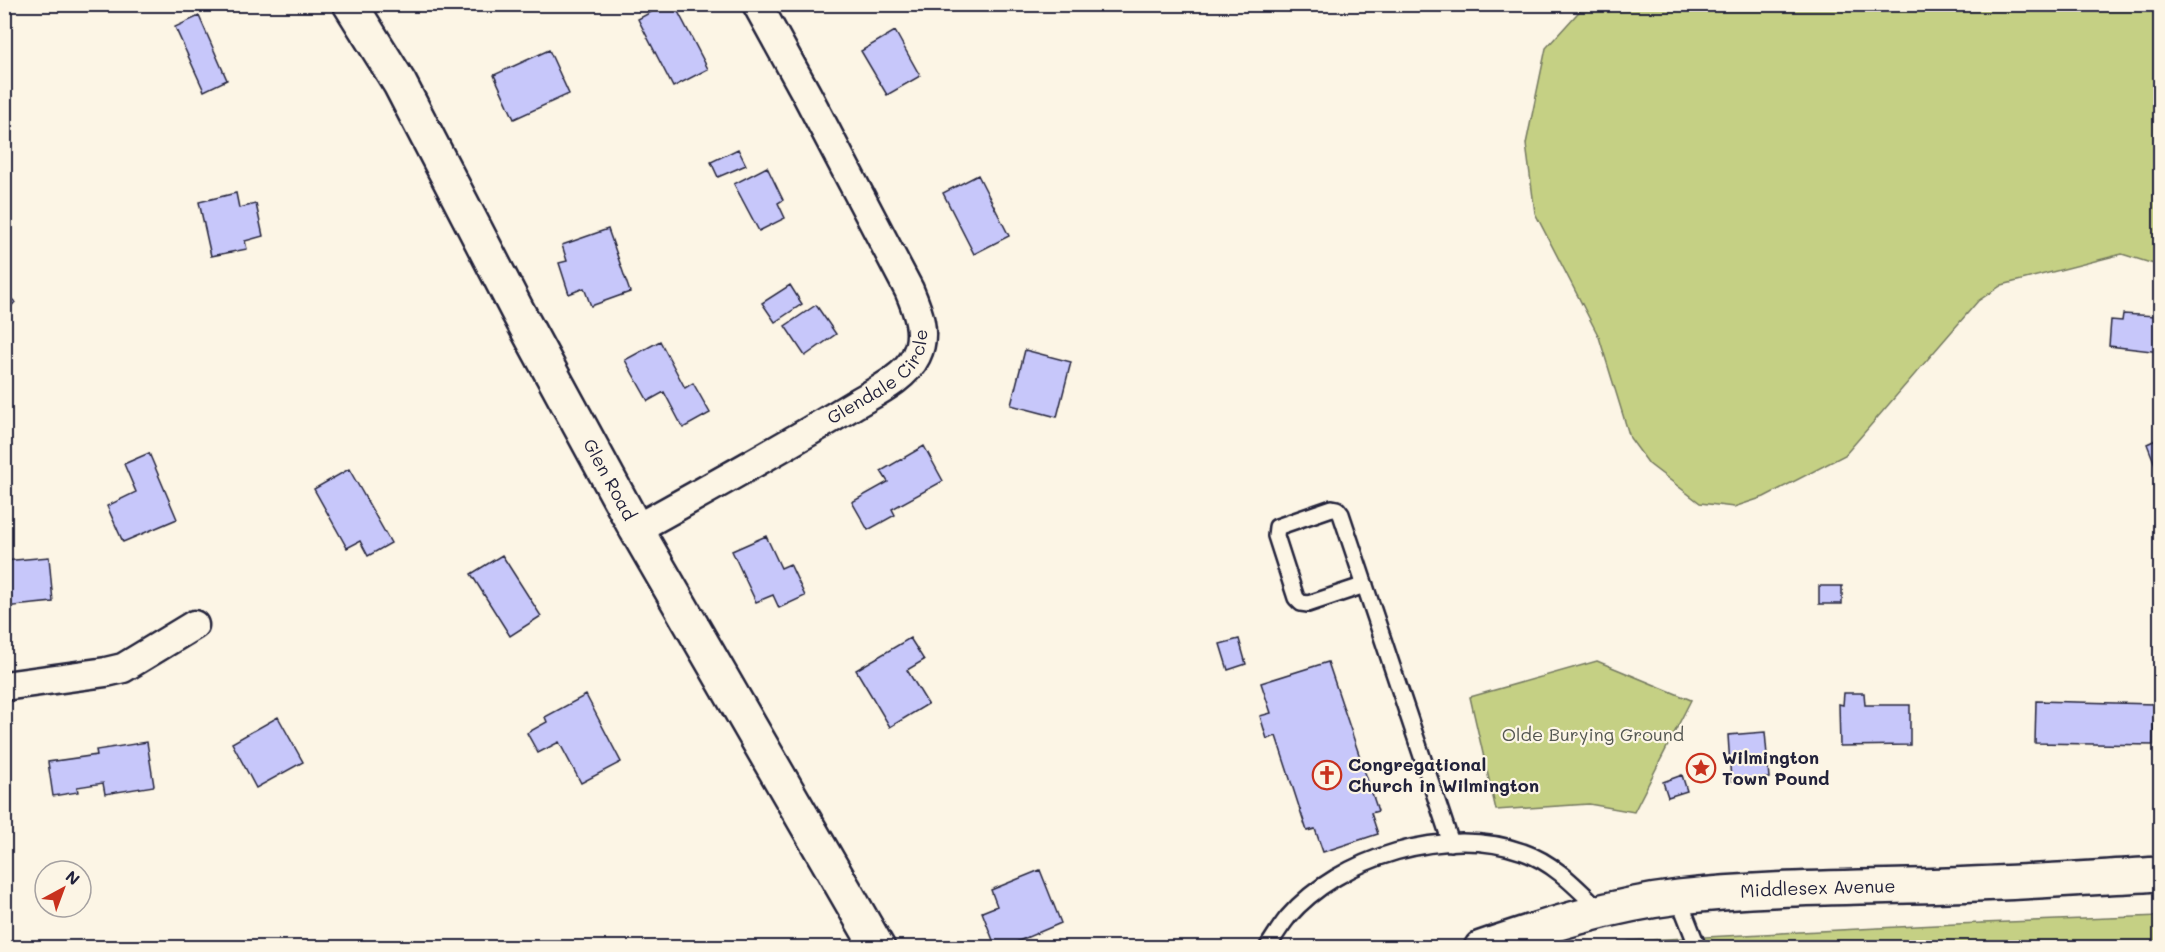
<svg xmlns="http://www.w3.org/2000/svg" width="2165" height="952" font-family="Mali,sans-serif">
<style>
.green{fill:#c5d084;stroke:#747960;stroke-width:1.5}
.building{fill:#c7c7fa;stroke:#22223b;stroke-width:1.5}
.lines{fill:none;stroke-linecap:round;stroke-linejoin:round}
.lane-casing{stroke:#22223b;stroke-width:20}
.street-casing{stroke:#22223b;stroke-width:33}
.secondary-casing{stroke:#22223b;stroke-width:38}
.lane{stroke:#fcf5e5;stroke-width:15}
.street{stroke:#fcf5e5;stroke-width:28}
.secondary{stroke:#fcf5e5;stroke-width:33}
.labels{text-anchor:middle;stroke-width:4.5;stroke-linejoin:round;paint-order:stroke}
.street-label{font-size:18px;fill:#22223b;stroke:#fcf5e5}
.park-label{font-size:18px;fill:#535651;stroke:#fcf5e5}
.poi-label{font-size:18px;font-weight:bold;fill:#22223b;stroke:#fcf5e5;text-anchor:start}
</style>
<rect width="100%" height="100%" fill="#fcf5e5"/>
<filter id="ink" filterUnits="userSpaceOnUse"><feTurbulence type="fractalNoise" baseFrequency=".0167" numOctaves="2"/><feDisplacementMap in="SourceGraphic" scale="12" xChannelSelector="R" yChannelSelector="G"/><feConvolveMatrix kernelMatrix="1 2 1 2 8 2 1 2 1" color-interpolation-filters="sRGB"/></filter>
<g filter="url(#ink)">
<path class="green" d="M1586,4l574,1v261l-38,-12 -120,31 -24,16 -133,154 -81,42 -30,10 -34,-4 -51,-39 -19,-26 -31,-101 -64,-124 -9,-69 20,-96z
M1597,661l94,39 -57,112 -45,-8 -93,6 -26,-113z
M2160,916v31l-551,1 20,-7 327,-17z"/>
<path class="building" d="M666,4h8l34,65 -35,18 -35,-68z
M199,16l28,64 -23,11 -29,-64z
M895,31l25,45 -33,19 -26,-44z
M549,50l20,44 -55,25 -20,-44z
M738,149l8,16 -28,12 -7,-15z
M767,167l16,33 -5,3 7,15 -26,13 -25,-47z
M978,175l31,61 -35,18 -31,-61z
M236,193l3,15 17,-4 7,32 -18,5 2,8 -36,7 -12,-54z
M608,229l22,63 -39,14 -7,-18 -15,6 -10,-31 8,-2 -5,-16z
M790,285l12,19 -27,18 -13,-19z
M4,292l11,10 -11,12z
M816,305l20,29 -31,22 -20,-30z
M2157,309l3,1v42l-51,-6 2,-26 11,1 1,-7 33,2z
M660,341l25,47 8,-5 17,30 -27,15 -19,-36 -16,9 -23,-41z
M1025,350l46,12 -14,55 -46,-12z
M2160,438v39l-13,-33z
M924,446l19,35 -51,28 3,6 -27,15 -16,-28 36,-20 -7,-11z
M149,453l28,66 -54,23 -16,-36 29,-14 -12,-28z
M349,469l42,74 -23,13 -8,-15 -13,7 -33,-59z
M766,536l15,32 9,-4 15,32 -26,12 -6,-13 -17,7 -24,-51z
M502,555l39,61 -31,20 -39,-62z
M49,557l4,45 -49,5v-46z
M1819,586h23v18h-23z
M910,638l14,22 -17,10 21,34 -38,23 -34,-57z
M1239,639l7,25 -18,6 -8,-26z
M1328,662l50,149 -7,2 7,21 -55,18 -8,-23 -8,2 -31,-95 -9,3 -7,-23 11,-3 -10,-30z
M1844,693h20l1,12h45v40l-70,1 -1,-42 4,1z
M586,695l35,67 -40,21 -22,-41 -21,11 -11,-20 20,-11 -2,-5z
M2036,701l118,3 -1,41 -118,-2z
M278,717l25,45 -47,26 -24,-45z
M1765,732l4,46 -38,3 -3,-46z
M147,742l7,44 -49,8 -2,-11 -26,4 1,5 -25,4 -5,-34 49,-7 -1,-5z
M1682,775l5,16 -19,6 -5,-15z
M1040,870l21,53 -59,25h-6l-14,-36 15,-6 -6,-16z"/>
<g class="lines">
<g class="lane-casing">
<path id="lane" d="M1365,585l-57,19 -7,-1 -5,-5 -20,-62 1,-9 55,-19 5,1 4,5 110,329
M1678,897l20,51
M1267,948c7,-11 13,-21 21,-31 51,-60 160,-93 235,-65 32,11 55,37 79,60"/>
</g>
<g class="street-casing">
<g id="street">
<path id="s1" d="M636,529c72,-40 145,-80 216,-123 21,-13 53,-27 64,-50 11,-22 2,-45 -7,-66l-102,-195 -50,-91"/>
<path d="M4,686l102,-14 17,-4 71,-43"/>
</g>
</g>
<g class="secondary-casing">
<g id="secondary">
<path id="s2" d="M350,4l50,80 118,228 118,217 242,419"/>
<path id="s3" d="M1481,948c64,-22 130,-43 198,-51 89,-10 178,-9 268,-12 71,-2 142,-7 213,-11"/>
</g>
</g>
<use href="#lane" class="lane"/>
<use href="#street" class="street"/>
<use href="#secondary" class="secondary"/>
</g>
</g>
<defs>
<g id="sight-ring" transform="scale(1.5)"><circle r="9.5" fill="#fcf5e5" stroke="#c8321e" stroke-width="1.5"/><path d="M0-6L1.8-2.2L6-1.7L2.9 1.2L3.7 5.4L0 3.3L-3.7 5.4L-2.9 1.2L-6-1.7L-1.8-2.2Z" fill="#c8321e"/></g>
<g id="church-ring" transform="scale(1.5)"><circle r="9.5" fill="#fcf5e5" stroke="#c8321e" stroke-width="1.5"/><path d="M-1.2-6h2.4v3.5h3.3v2.4h-3.3V6h-2.4V-.1h-3.3v-2.4h3.3Z" fill="#c8321e"/></g>
</defs>
<g fill-rule="evenodd">
<use href="#sight-ring" x="1701" y="768"/>
<use href="#church-ring" x="1327" y="775"/>
</g>
<g class="labels">
<g class="street-label">
<text dy="6" stroke="none"><textPath href="#s1" startOffset="290">Glendale Circle</textPath></text>
<text dy="6" stroke="none"><textPath href="#s2" startOffset="542">Glen Road</textPath></text>
<text dy="6" stroke="none"><textPath href="#s3" startOffset="344">Middlesex Avenue</textPath></text>
</g>
<g class="park-label">
<text x="1593" y="741">Olde Burying Ground</text>
</g>
<g class="poi-label">
<text x="1722" y="764">Wilmington<tspan x="1722" dy="21">Town Pound</tspan></text>
<text x="1348" y="771">Congregational<tspan x="1348" dy="21">Church in Wilmington</tspan></text>
</g>
</g>
<rect width="2165" height="952" fill="none" stroke="#fcf5e5" stroke-width="24"/>
<rect x="12" y="12" width="2141" height="928" fill="none" stroke="#22223b" stroke-width="2" filter="url(#ink)"/>
<g transform="translate(63 889) rotate(41)"><circle r="28" fill="#fcf5e5" stroke="#a5a1a1" stroke-width="1.5"/>
<path d="M0-4.5L10 22L0 15L-10 22Z" fill="#c8321e"/>
<text y="-9" font-size="16" font-weight="bold" text-anchor="middle" fill="#22223b">N</text>
</g>
</svg>
